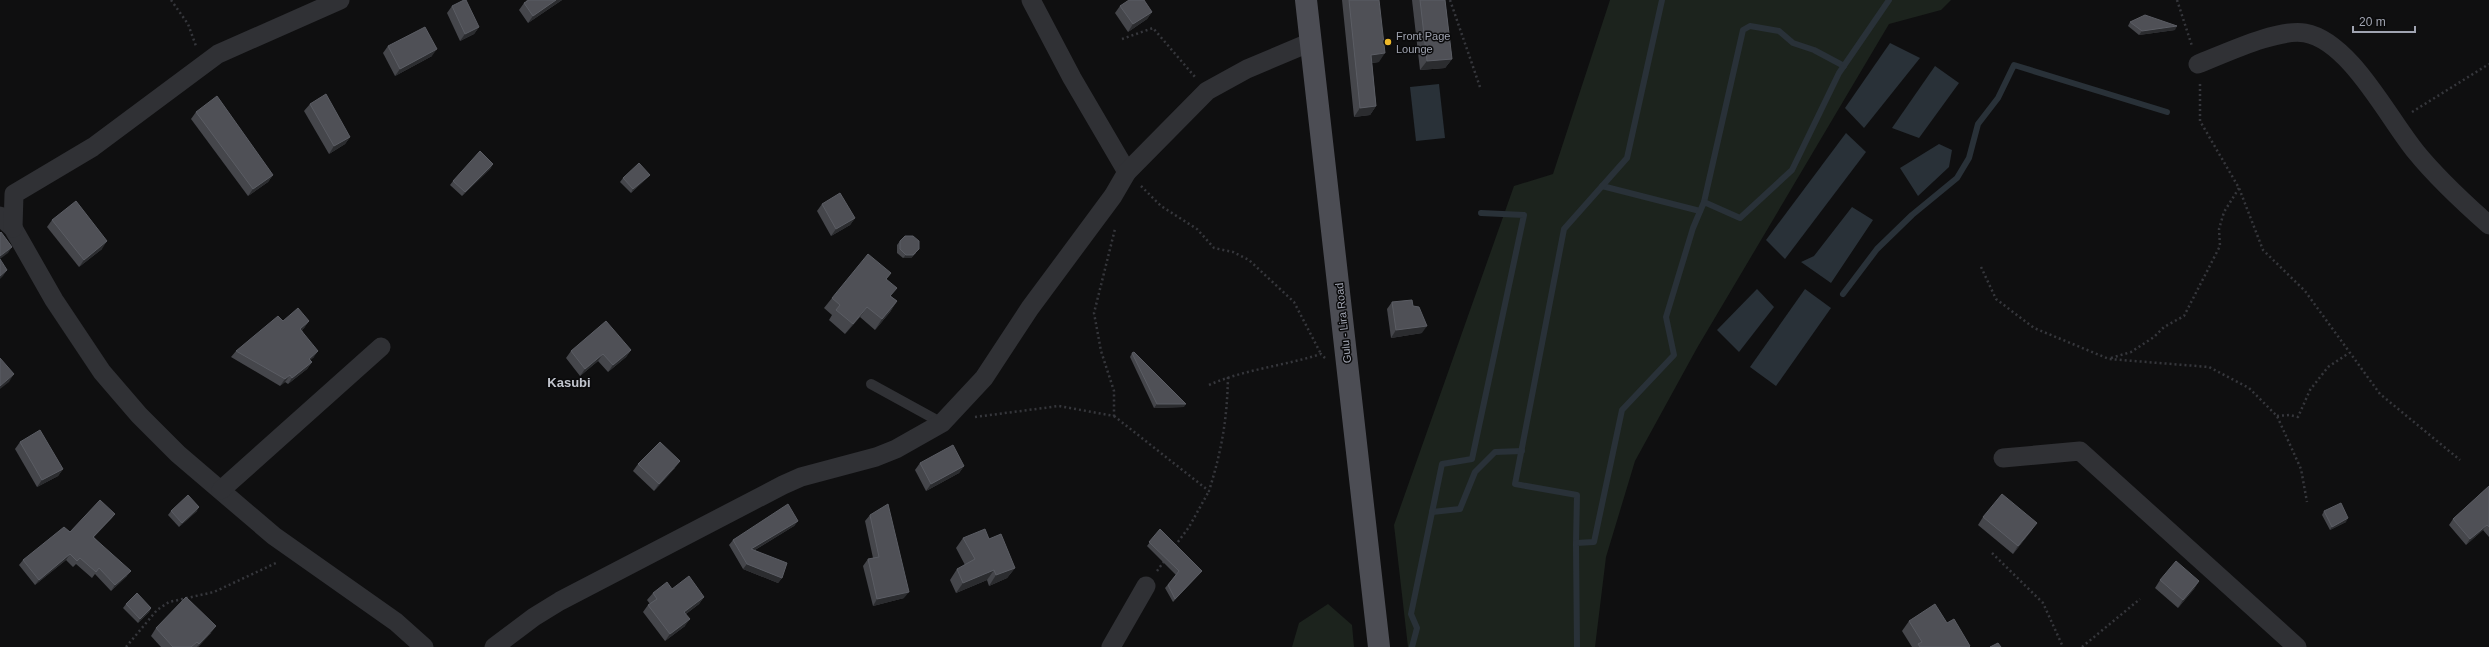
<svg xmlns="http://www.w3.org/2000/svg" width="2489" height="647" font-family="Helvetica,sans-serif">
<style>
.green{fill:#1c231d}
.water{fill:#293138}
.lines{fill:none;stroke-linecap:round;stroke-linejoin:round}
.stream{stroke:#293138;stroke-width:6}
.path{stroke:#36373c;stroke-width:2.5;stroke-dasharray:2 3;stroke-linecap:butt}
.lane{stroke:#303135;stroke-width:10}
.street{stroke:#303135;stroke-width:19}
.primary{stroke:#4c4d54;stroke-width:22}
.wall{fill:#45464b}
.shaded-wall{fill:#2b2c2f}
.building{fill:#4f5056;stroke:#5b5d64}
.poi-dot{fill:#eeb829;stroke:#0a0a0b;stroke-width:1.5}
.labels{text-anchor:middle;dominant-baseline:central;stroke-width:3;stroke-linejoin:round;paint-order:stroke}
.poi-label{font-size:11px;fill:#a0a4b1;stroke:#0a0a0b;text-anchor:start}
.street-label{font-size:11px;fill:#a0a4b1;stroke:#0a0a0b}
.quarter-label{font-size:13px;font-weight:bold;fill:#c1c4cd;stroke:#0a0a0b}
</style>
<rect width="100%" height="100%" fill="#0f0f10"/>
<g class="green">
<polygon points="1610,0 1951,0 1941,10 1889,24 1697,348 1635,461 1606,557 1595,647 1408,647 1394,525 1514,186 1553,174"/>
<polygon points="1328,604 1352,625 1354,647 1292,647 1299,623"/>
</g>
<g class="water">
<polygon points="1890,43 1920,58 1864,128 1845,108"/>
<polygon points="1935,66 1959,83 1919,138 1892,128"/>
<polygon points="1439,84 1445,138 1416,141 1410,87"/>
<polygon points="1846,133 1866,152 1785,259 1766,240"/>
<polygon points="1939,144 1952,150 1949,167 1918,196 1900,168"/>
<polygon points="1852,207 1873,220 1831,283 1801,262 1814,256"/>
<polygon points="1757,289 1774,307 1739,352 1717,330"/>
<polygon points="1805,289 1831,308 1776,386 1750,367"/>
</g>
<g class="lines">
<g class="stream">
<polyline points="1602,186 1700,211"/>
<polyline points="1704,202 1743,30 1750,26 1779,31 1793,43 1814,50 1844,66"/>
<polyline points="1843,294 1877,249 1912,215 1957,178 1969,158 1978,124 1998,98 2014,65 2167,112"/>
<polyline points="1432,512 1460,509 1475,472 1495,452 1522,451"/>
<polyline points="1576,543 1577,495 1515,484 1564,229 1627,158 1662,0"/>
<polyline points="1412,647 1417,628 1411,614 1442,464 1472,459 1524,215 1481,213"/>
<polyline points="1577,647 1576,543 1594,542 1622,410 1674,355 1666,317 1693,228 1704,202 1740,218 1792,170 1839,73 1889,0"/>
</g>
<g class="path">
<polyline points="171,0 188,24 196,46"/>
<polyline points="1450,0 1480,87"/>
<polyline points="2177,0 2192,46"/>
<polyline points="1122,39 1153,28 1195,77"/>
<polyline points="2200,84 2200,121 2239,188 2263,250 2305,291 2380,394 2460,460"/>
<polyline points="2412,112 2489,64"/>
<polyline points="1141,186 1161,206 1197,229 1214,248 1233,252 1249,260 1294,302 1321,354"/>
<polyline points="1981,267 1996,299 2034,328 2109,359 2209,367 2249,388 2277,416 2301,469 2307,502"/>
<polyline points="2111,358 2131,352 2154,337 2164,327 2184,316 2220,246 2219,229 2224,212 2239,188"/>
<path d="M1209,385C1245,369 1284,366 1321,354L1325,358"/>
<path d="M1114,416L1209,491C1222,449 1227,420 1228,377"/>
<polyline points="2277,416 2290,415 2298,417 2310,390 2328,367 2349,353"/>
<polyline points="975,417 1059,406 1114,416 1114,391 1101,351 1094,313 1115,229"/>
<polyline points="1175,546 1189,527 1209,491"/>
<polyline points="1992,553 2043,603 2063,647"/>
<polyline points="1157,571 1165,560"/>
<polyline points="126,647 157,610 169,602 214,592 278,562"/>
<polyline points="2082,647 2140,599"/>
</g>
<polyline class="lane" points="871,384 942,423"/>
<g class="street">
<polyline points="1031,0 1072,78 1127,172"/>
<path d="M2198,64C2224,54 2278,28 2305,33C2350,41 2388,118 2416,152C2438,179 2463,202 2489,225"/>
<polyline points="0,216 13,228 54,300 102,372 139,415 178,454 274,536 396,622 424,647"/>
<polyline points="13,228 14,194 93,147 218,54 340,0"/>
<polyline points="2003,458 2080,451 2297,647"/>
<polyline points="221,490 381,347"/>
<polyline points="494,647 534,617 560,601 783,485 801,477 876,457 896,449 942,423 984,378 1030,308 1113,196 1127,172 1207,91 1247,69 1311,42"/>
<polyline points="1111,647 1146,586"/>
</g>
<polyline class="primary" points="1306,0 1379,647"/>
</g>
<g class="wall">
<polygon points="526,0 562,0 528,23 519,10 524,3 527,1"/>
<polygon points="1342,0 1379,0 1379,62 1372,63 1376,106 1370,115 1354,117"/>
<polygon points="1412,0 1445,0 1452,59 1445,68 1420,70"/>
<polygon points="452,6 479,27 474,34 460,41 447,13"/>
<polygon points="1120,6 1152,12 1147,19 1128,32 1115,13"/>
<polygon points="2130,22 2175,30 2139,35 2128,26"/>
<polygon points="388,46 432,56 395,76 383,53"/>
<polygon points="310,104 350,137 345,144 329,154 304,111"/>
<polygon points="196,112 273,175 268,182 248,196 191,119"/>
<polygon points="491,168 462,196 450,185 453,181"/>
<polygon points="650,175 647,178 631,193 620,182 623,178"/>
<polygon points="822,204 855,218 850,225 831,236 817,211"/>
<polygon points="52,220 102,249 79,267 47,227"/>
<polygon points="900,241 916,253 911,258 903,258 897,253 897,245"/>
<polygon points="891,273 886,279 891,296 897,301 890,312 875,330 860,317 845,334 829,320 832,315 824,308 832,298"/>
<polygon points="1392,302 1413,306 1422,333 1391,338 1387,309"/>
<polygon points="283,321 309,321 304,328 302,330 314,357 310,360 312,362 307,369 288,384 285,382 280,386 231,357 236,351"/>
<polygon points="631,350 626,357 608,372 598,361 580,376 566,358 571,351"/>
<polygon points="1132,353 1184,407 1154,408 1130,357"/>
<polygon points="20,442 63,469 58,476 37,487 15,449"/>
<polygon points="920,463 964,466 959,473 926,491 915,470"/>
<polygon points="638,464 675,468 654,491 633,471"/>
<polygon points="2489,486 2489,537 2483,530 2466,545 2449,525 2453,519"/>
<polygon points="171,511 197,511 179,527 168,515"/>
<polygon points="2324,511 2346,522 2330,530 2322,515"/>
<polygon points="115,514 111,519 94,537 127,576 111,591 95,574 92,578 76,564 73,567 66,560 35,585 19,565 23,560 70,532"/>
<polygon points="870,515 904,598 873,606 863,566 868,559 873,558 865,521"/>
<polygon points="1983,517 2032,530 2013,554 1978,525"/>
<polygon points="798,521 794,526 755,550 782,578 778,583 743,569 729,545 733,540"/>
<polygon points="1160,529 1199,574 1173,602 1165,588 1176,575 1147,546"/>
<polygon points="963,538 989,539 1015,568 1007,578 989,586 987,580 956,593 950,580 957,569 965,565 956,548"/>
<polygon points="2160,580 2199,581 2194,589 2178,608 2155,588"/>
<polygon points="672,589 704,597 699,604 686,614 685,626 665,641 643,612 648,605 650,604 647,600 653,593"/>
<polygon points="126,604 151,608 149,612 138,623 123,608"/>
<polygon points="1909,621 1947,623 1970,647 1912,647 1902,631"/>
<polygon points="156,628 211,633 198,647 161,647 151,636"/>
</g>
<g class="shaded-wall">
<polygon points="556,0 562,0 528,23 533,16"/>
<polygon points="1152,12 1147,19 1128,32 1133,24"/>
<polygon points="2177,26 2175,30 2139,35 2142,31"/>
<polygon points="479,27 474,34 460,41 465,34"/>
<polygon points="437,49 432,56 395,76 400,69"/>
<polygon points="1385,53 1379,62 1364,64 1371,55"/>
<polygon points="1452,59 1445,68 1420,70 1427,61"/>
<polygon points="1376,106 1370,115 1354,117 1360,108"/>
<polygon points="350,137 345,144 329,154 334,146"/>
<polygon points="493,164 491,168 462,196 465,192"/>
<polygon points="273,175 268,182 248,196 253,189"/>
<polygon points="650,175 647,178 631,193 633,189"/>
<polygon points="855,218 850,225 831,236 836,229"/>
<polygon points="107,241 102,249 79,267 84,260"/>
<polygon points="12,247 8,253 0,259 0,256"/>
<polygon points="919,249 911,258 903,258 906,255"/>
<polygon points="7,270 3,276 0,279 0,276"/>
<polygon points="897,301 890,312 875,330 882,319"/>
<polygon points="867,307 860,317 845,334 853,324"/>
<polygon points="309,321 304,328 296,335 300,329"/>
<polygon points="1427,326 1422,333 1391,338 1396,330"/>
<polygon points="631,350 626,357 608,372 613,365"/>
<polygon points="318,351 314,357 304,366 309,359"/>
<polygon points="603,354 598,361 580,376 585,369"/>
<polygon points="312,362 307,369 288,384 292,378"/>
<polygon points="14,374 9,382 0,389 0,386"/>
<polygon points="290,375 285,382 280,386 285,379"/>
<polygon points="1157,404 1186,404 1184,407 1154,408"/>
<polygon points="680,461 675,468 654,491 659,484"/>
<polygon points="964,466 959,473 926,491 931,484"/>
<polygon points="63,469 58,476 37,487 42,480"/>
<polygon points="199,507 197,511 179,527 182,523"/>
<polygon points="115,514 111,519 89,542 93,537"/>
<polygon points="2348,518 2346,522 2330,530 2332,527"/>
<polygon points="798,521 794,526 748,554 751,549"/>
<polygon points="2037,523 2032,530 2013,554 2018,546"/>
<polygon points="2487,525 2483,530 2466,545 2470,539"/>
<polygon points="70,554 66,560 35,585 39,580"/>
<polygon points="747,564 782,578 778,583 743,569"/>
<polygon points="1015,568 1007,578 989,586 996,575"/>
<polygon points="994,570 987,580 956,593 963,583"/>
<polygon points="131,571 127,576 111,591 115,585"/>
<polygon points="2199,581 2194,589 2178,608 2183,600"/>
<polygon points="909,592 904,598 873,606 877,599"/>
<polygon points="704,597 699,604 679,619 684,612"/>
<polygon points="151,608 149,612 138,623 140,619"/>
<polygon points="690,619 685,626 665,641 670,634"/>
<polygon points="216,626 211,633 198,647 197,647"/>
</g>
<g class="building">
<polygon points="464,0 466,0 479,27 465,34 452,6"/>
<polygon points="529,0 556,0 533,16 524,3"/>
<polygon points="1129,0 1144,0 1152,12 1133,24 1120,6"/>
<polygon points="1349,0 1379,0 1385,53 1371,55 1376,106 1360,108"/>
<polygon points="1420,0 1445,0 1452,59 1427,61"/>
<polygon points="2145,15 2177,26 2142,31 2130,22"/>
<polygon points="425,27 437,49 400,69 388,46"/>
<polygon points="326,94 350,137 334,146 310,104"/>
<polygon points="217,96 273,175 253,189 196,112"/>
<polygon points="480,151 493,164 465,192 453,181"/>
<polygon points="639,163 650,175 633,189 623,178"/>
<polygon points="840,193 855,218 836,229 822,204"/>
<polygon points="76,201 107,241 84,260 52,220"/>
<polygon points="1,232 12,247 0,256 0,233"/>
<polygon points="905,236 913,236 919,241 919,249 913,255 906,255 900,249 900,241"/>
<polygon points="868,254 891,273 886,279 897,288 890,296 897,301 882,319 867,307 853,324 836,310 840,305 832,298"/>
<polygon points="0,259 7,270 0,276"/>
<polygon points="1412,300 1413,306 1419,307 1427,326 1396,330 1392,302"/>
<polygon points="298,308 309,321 300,329 318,351 309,359 312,362 292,378 290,375 285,379 236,351 278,316 283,321"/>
<polygon points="606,321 631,350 613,365 603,354 585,369 571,351"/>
<polygon points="1134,352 1186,404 1157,404 1132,353"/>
<polygon points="0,358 14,374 0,386"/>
<polygon points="40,430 63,469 42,480 20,442"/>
<polygon points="660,442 680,461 659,484 638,464"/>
<polygon points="953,445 964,466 931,484 920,463"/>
<polygon points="2489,486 2489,527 2487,525 2470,539 2453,519"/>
<polygon points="2002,494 2037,523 2018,546 1983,517"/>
<polygon points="188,495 199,507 182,523 171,511"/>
<polygon points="100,500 115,514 93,537 131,571 115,585 99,568 96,572 80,558 77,561 70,554 39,580 23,560 64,527 70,532"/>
<polygon points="2341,503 2348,518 2332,527 2324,511"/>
<polygon points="788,504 798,521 751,549 787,563 782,578 747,564 733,540"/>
<polygon points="888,504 909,592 877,599 868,559 879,557 870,515"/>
<polygon points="985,529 989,539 1001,534 1015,568 996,575 994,570 963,583 957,569 975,559 963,538"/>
<polygon points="1160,529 1202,571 1175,599 1168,585 1179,571 1149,542"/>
<polygon points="2176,561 2199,581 2183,600 2160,580"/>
<polygon points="689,576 704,597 684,612 690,619 670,634 648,605 657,599 653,593 667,582 672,589"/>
<polygon points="137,593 151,608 140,619 126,604"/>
<polygon points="186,597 216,626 199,644 197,642 191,647 173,647 156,628"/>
<polygon points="1935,604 1947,623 1954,619 1970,646 1969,647 1920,647 1918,644 1922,642 1909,621"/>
<polygon points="1998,643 2001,647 1990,647"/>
</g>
<circle class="poi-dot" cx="1388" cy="42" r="4"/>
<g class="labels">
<g class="poi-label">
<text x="1396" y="36">Front Page<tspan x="1396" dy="13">Lounge</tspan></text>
</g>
<g class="street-label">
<text transform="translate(1343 323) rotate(-96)">Gulu - Lira Road</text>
</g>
<g class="quarter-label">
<text x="569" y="382">Kasubi</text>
</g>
</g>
<path d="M2353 26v6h62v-6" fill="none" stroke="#a0a4b1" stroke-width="2"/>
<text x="2359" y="26" font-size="12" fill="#a0a4b1" stroke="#0a0a0b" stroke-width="3" paint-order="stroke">20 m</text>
</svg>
